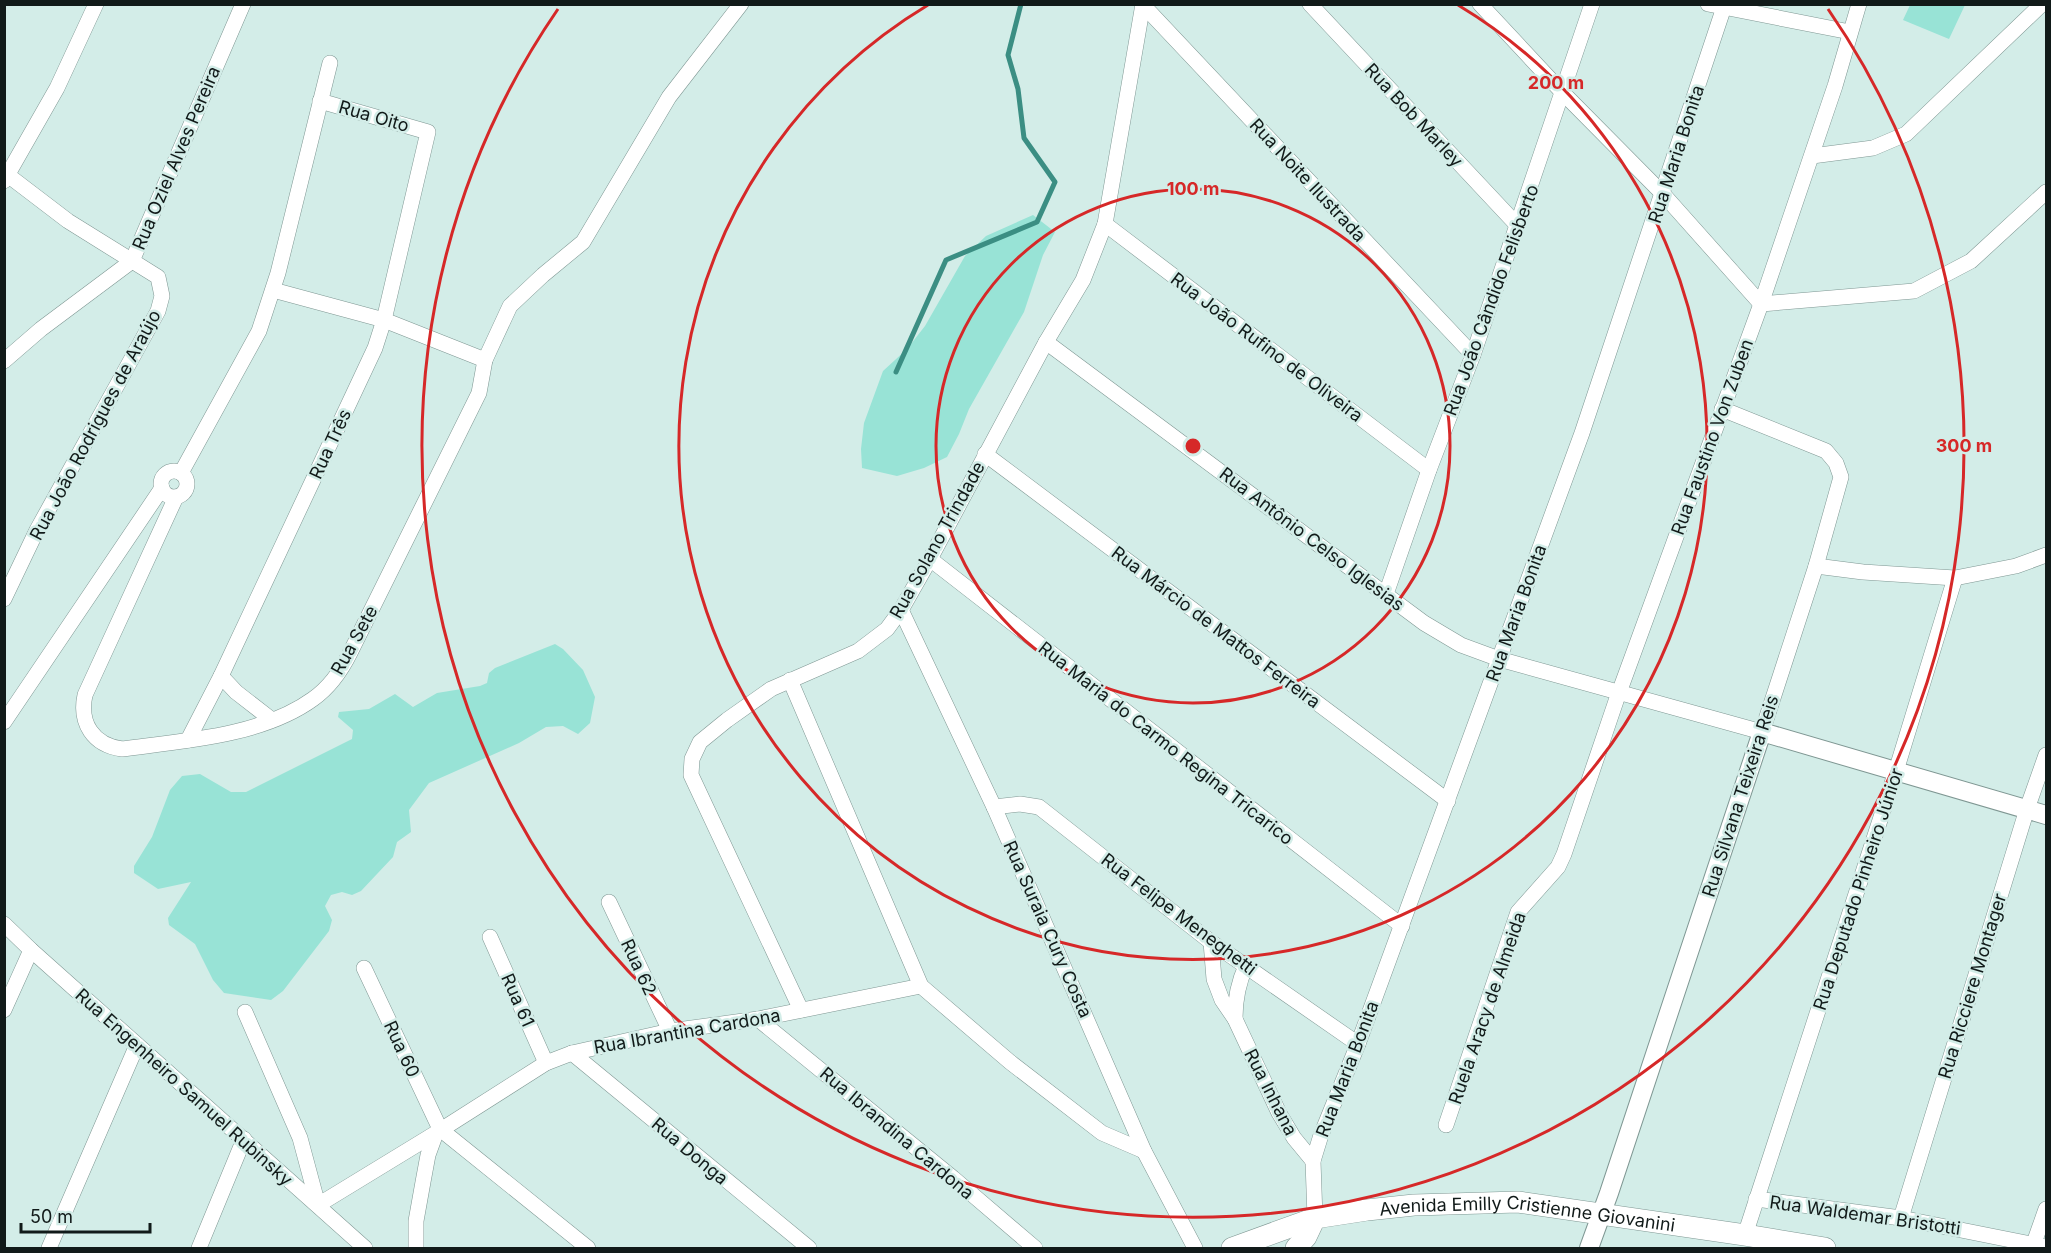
<svg xmlns="http://www.w3.org/2000/svg" width="2051" height="1253" font-family="Inter,sans-serif">
<style>
.green{fill:#98e3d6}
.lines{fill:none;stroke-linecap:round;stroke-linejoin:round}
.stream{stroke:#3b8e83;stroke-width:5}
.minor-casing{stroke:#7f9793;stroke-width:16}
.tertiary-casing{stroke:#7f9793;stroke-width:20}
.secondary-casing{stroke:#7f9793;stroke-width:22}
.minor{stroke:#fff;stroke-width:15}
.tertiary{stroke:#fff;stroke-width:18}
.secondary{stroke:#fff;stroke-width:21}
.ring{fill:none;stroke:#d62828;stroke-width:3}
.labels{text-anchor:middle;dominant-baseline:central;stroke-width:5;stroke-linejoin:round;paint-order:stroke}
.street-label{font-size:18px;fill:#111a19;stroke:#d3ede8}
.centre{fill:#d62828;stroke:#d3ede8;stroke-width:3}
.ring-label{font-size:18px;text-anchor:middle;font-weight:bold;fill:#d62828;stroke:#d3ede8;stroke-width:5;stroke-linejoin:round;paint-order:stroke}
</style>
<rect width="100%" height="100%" fill="#d3ede8"/>
<g class="green">
<polygon points="1910,5 1910,4 1965,5 1949,39 1903,20"/>
<polygon points="1033,215 1055,232 1043,255 1024,312 969,409 959,434 947,457 924,468 897,476 862,468 861,449 864,423 883,371 907,349 925,326 965,256 986,236"/>
<polygon points="555,644 563,649 583,670 595,697 590,723 578,734 563,726 546,727 519,743 429,783 409,810 411,832 397,842 393,857 361,891 352,895 342,892 331,895 325,906 332,920 329,931 283,991 271,1000 224,993 213,980 195,944 169,925 168,918 191,882 158,889 134,873 134,866 152,837 170,790 182,776 200,774 231,792 246,792 352,739 353,730 338,717 339,712 369,709 395,694 413,707 437,693 480,686 487,683 489,673 495,668"/>
</g>
<g class="lines">
<polyline class="stream" points="896,372 946,260 1037,222 1055,182 1024,138 1018,89 1008,55 1021,4"/>
<g class="minor-casing">
<g id="minor">
<polyline points="1310,4 1518,226"/>
<polyline points="1480,4 1563,93 1663,194 1761,304"/>
<polyline points="1708,4 1850,32"/>
<polyline points="1143,5 1473,355"/>
<polyline points="1812,156 1873,148 1906,134 2042,4"/>
<polyline points="4,171 9,176 68,221 158,277 162,296 158,311 37,530 4,599"/>
<polyline points="4,181 57,88 96,4"/>
<polyline points="1105,224 1429,470"/>
<polyline points="273,290 384,320 485,360"/>
<polyline points="1761,304 1914,291 1971,261 2046,192"/>
<polyline points="1046,342 1424,623 1461,645 1499,659 1762,732 1816,566 1841,477 1836,463 1826,451 1722,409"/>
<polyline points="4,361 41,329 132,261 243,4"/>
<polyline points="985,454 1448,801"/>
<circle cx="174" cy="484" r="13"/>
<polyline points="181,473 259,331 278,273 330,63"/>
<path d="M176,497L85,695C79,723 93,745 122,749C183,741 262,736 313,699C330,687 341,671 350,653L479,393L485,360L510,306L543,275L583,242L669,97L741,4"/>
<polyline points="930,559 1402,926"/>
<polyline points="1816,566 1863,572 1955,578 2016,566 2046,555"/>
<polyline points="1386,594 1429,470 1473,355 1592,4"/>
<polyline points="901,610 994,807 1144,1151 1195,1248"/>
<polyline points="221,676 236,692 272,720"/>
<polyline points="790,680 921,986 1010,1062 1102,1133 1144,1151"/>
<polyline points="4,722 162,488"/>
<polyline points="188,740 221,676 375,348 384,320 428,132 320,101"/>
<polyline points="994,807 1020,804 1039,807 1211,942 1358,1044"/>
<polyline points="609,902 670,1031"/>
<polyline points="4,924 31,950 365,1248"/>
<polyline points="490,937 546,1063"/>
<polyline points="1211,942 1214,979 1222,1000 1235,1019 1279,1113 1294,1138 1313,1161"/>
<polyline points="364,968 440,1129 588,1248"/>
<polyline points="4,1010 31,950"/>
<polyline points="801,1010 691,775 692,759 700,742 727,720 771,689 858,651 887,629 901,610 930,559 1046,342 1083,280 1105,224 1143,4"/>
<polyline points="245,1012 300,1138 318,1205 436,1133"/>
<polyline points="758,1019 953,1178 1035,1248"/>
<path d="M1235,1019C1235,1000 1238,983 1246,966"/>
<polyline points="572,1053 809,1248"/>
<polyline points="1446,1125 1518,912 1558,867 1564,854 1616,701 1761,304 1835,86 1859,4"/>
<polyline points="1756,1199 1901,1218 2046,1247"/>
<polyline points="1315,1218 1313,1161 1321,1135 1358,1044 1582,433 1724,7"/>
<polyline points="1901,1218 2027,809 2046,755"/>
<polyline points="1745,1235 1896,771 1955,578"/>
<polyline points="2034,1243 2046,1209"/>
<polyline points="49,1248 137,1045"/>
<polyline points="199,1248 244,1139"/>
<polyline points="416,1248 416,1221 423,1182 428,1155 436,1133 546,1063 572,1053 670,1031 758,1019 921,986"/>
</g>
</g>
<g class="tertiary-casing">
<polyline id="tertiary" points="1589,1248 1609,1193 1762,732 2046,815"/>
</g>
<g class="secondary-casing">
<g id="secondary">
<path id="s1" d="M1232,1248L1315,1218L1367,1210L1414,1205L1518,1202L1745,1235L1825,1248"/>
<polyline points="1296,1248 1306,1237 1315,1218"/>
</g>
</g>
<use href="#minor" class="minor"/>
<use href="#tertiary" class="tertiary"/>
<use href="#secondary" class="secondary"/>
</g>
<g class="ring">
<circle cx="1193" cy="446" r="257"/>
<path d="M1458 5A514 514 0 1 1 928 5"/>
<path d="M1828 9A771 771 0 1 1 558 9"/>
</g>
<g class="labels">
<g class="street-label">
<text transform="translate(1414 115) rotate(47)">Rua Bob Marley</text>
<text transform="translate(374 116) rotate(16)">Rua Oito</text>
<text transform="translate(1676 154) rotate(-72)">Rua Maria Bonita</text>
<text transform="translate(176 158) rotate(-67)">Rua Oziel Alves Pereira</text>
<text transform="translate(1308 180) rotate(47)">Rua Noite Ilustrada</text>
<text transform="translate(1491 300) rotate(-70)">Rua João Cândido Felisberto</text>
<text transform="translate(1267 347) rotate(37)">Rua João Rufino de Oliveira</text>
<text transform="translate(95 425) rotate(-62)">Rua João Rodrigues de Araújo</text>
<text transform="translate(1712 437) rotate(-70)">Rua Faustino Von Zuben</text>
<text transform="translate(330 444) rotate(-65)">Rua Três</text>
<text transform="translate(1312 539) rotate(37)">Rua Antônio Celso Iglesias</text>
<text transform="translate(937 540) rotate(-61)">Rua Solano Trindade</text>
<text transform="translate(1516 613) rotate(-70)">Rua Maria Bonita</text>
<text transform="translate(1216 627) rotate(37)">Rua Márcio de Mattos Ferreira</text>
<text transform="translate(354 640) rotate(-61)">Rua Sete</text>
<text transform="translate(1166 743) rotate(38)">Rua Maria do Carmo Regina Tricarico</text>
<text transform="translate(1740 796) rotate(-72)">Rua Silvana Teixeira Reis</text>
<text transform="translate(1858 889) rotate(-72)">Rua Deputado Pinheiro Júnior</text>
<text transform="translate(1179 914) rotate(37)">Rua Felipe Meneghetti</text>
<text transform="translate(1048 929) rotate(66)">Rua Suraia Cury Costa</text>
<text transform="translate(639 967) rotate(65)">Rua 62</text>
<text transform="translate(1972 986) rotate(-73)">Rua Ricciere Montager</text>
<text transform="translate(518 1000) rotate(66)">Rua 61</text>
<text transform="translate(1487 1008) rotate(-71)">Ruela Aracy de Almeida</text>
<text transform="translate(687 1031) rotate(-10)">Rua Ibrantina Cardona</text>
<text transform="translate(402 1049) rotate(65)">Rua 60</text>
<text transform="translate(1347 1069) rotate(-69)">Rua Maria Bonita</text>
<text transform="translate(184 1087) rotate(42)">Rua Engenheiro Samuel Rubinsky</text>
<text transform="translate(1271 1092) rotate(63)">Rua Inhana</text>
<text transform="translate(897 1133) rotate(40)">Rua Ibrandina Cardona</text>
<text transform="translate(690 1151) rotate(40)">Rua Donga</text>
<text transform="translate(1865 1215) rotate(8)">Rua Waldemar Bristotti</text>
<text stroke="none"><textPath href="#s1" startOffset="302">Avenida Emilly Cristienne Giovanini</textPath></text>
</g>
</g>
<circle cx="1193" cy="446" r="9" class="centre"/>
<g class="ring-label">
<text x="1556" y="89">200 m</text>
<text x="1193" y="195">100 m</text>
<text x="1964" y="452">300 m</text>
</g>
<rect width="2051" height="1253" fill="none" stroke="#111a19" stroke-width="12"/>
<path d="M21 1223v9h129v-9" fill="none" stroke="#111a19" stroke-width="3"/>
<text x="30" y="1223" font-size="18" fill="#111a19" stroke="#d3ede8" stroke-width="4.5" paint-order="stroke">50 m</text>
</svg>
